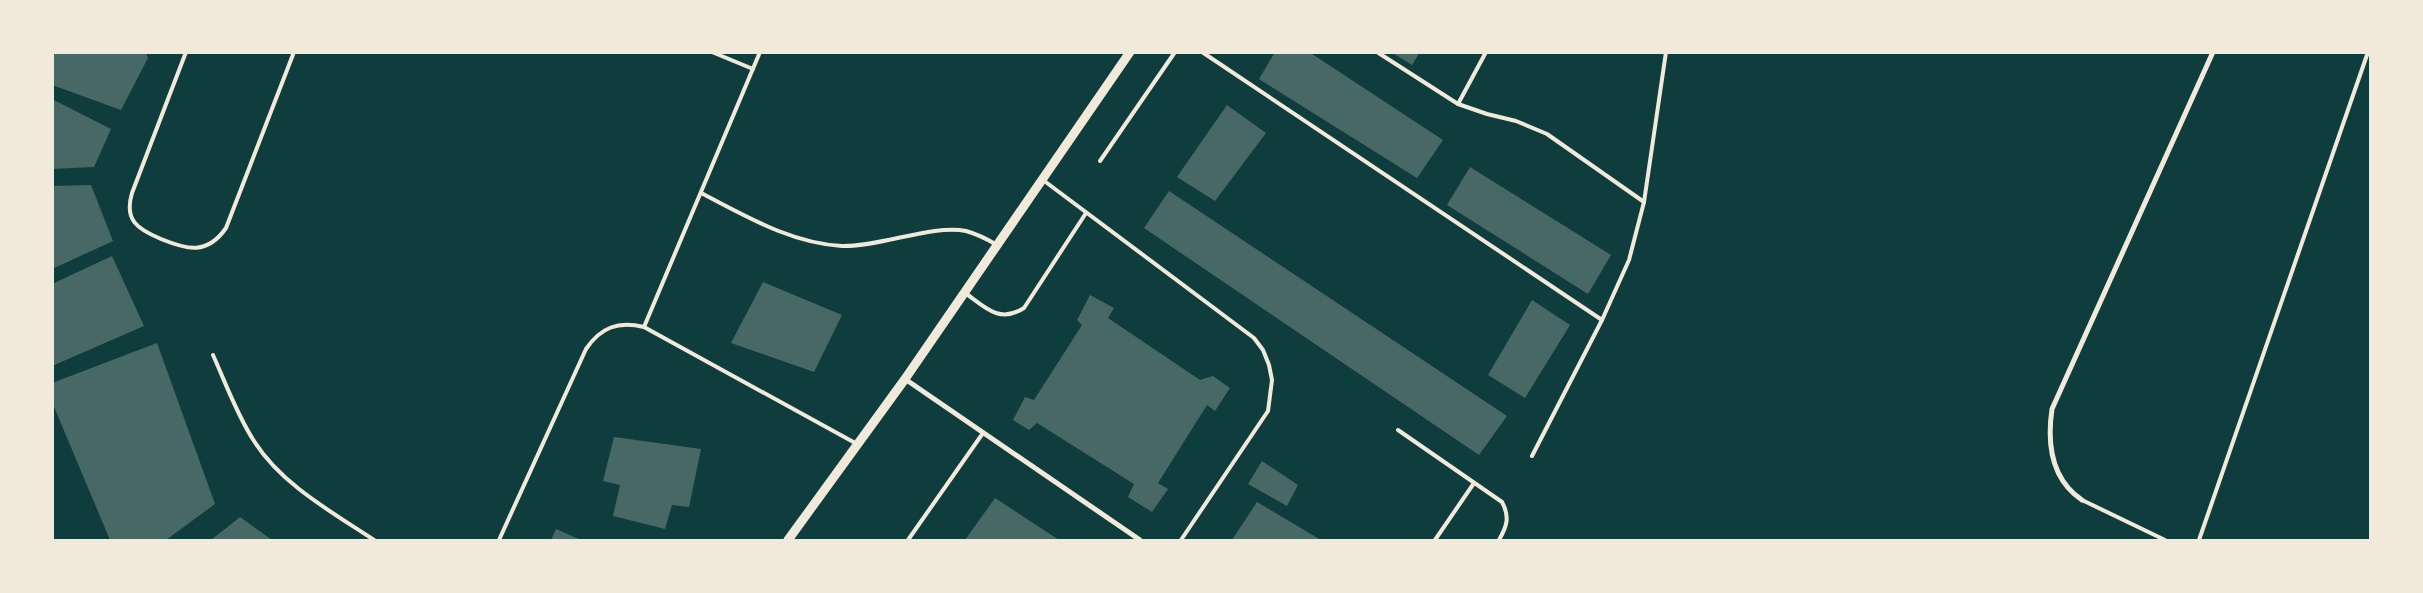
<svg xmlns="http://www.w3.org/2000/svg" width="2423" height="593" font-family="Georgia,serif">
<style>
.building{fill:#486865}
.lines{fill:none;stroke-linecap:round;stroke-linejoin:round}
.service{stroke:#f1e9da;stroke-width:4}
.minor{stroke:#f1e9da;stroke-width:5}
.tertiary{stroke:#f1e9da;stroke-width:9}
</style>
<rect width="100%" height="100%" fill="#0f3d3e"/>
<g class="building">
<polygon points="52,52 146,52 148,58 121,110 52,85"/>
<polygon points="1275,52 1309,52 1443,140 1417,178 1259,79"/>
<polygon points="1391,52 1420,52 1412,65"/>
<polygon points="52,99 111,129 94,167 52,169"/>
<polygon points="1227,105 1266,133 1215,201 1177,177"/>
<polygon points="1470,167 1611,255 1588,294 1447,205"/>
<polygon points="91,185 113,241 52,269 52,186"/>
<polygon points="1169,191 1507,416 1479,455 1144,228"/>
<polygon points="112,256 144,326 52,366 52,284"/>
<polygon points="763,282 842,315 814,372 731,343"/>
<polygon points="1090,295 1114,308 1108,318 1200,380 1213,376 1230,388 1215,411 1207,405 1158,483 1168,489 1152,512 1128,497 1134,484 1037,423 1029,430 1013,420 1025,397 1034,400 1082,325 1077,320"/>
<polygon points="1532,300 1570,325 1525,398 1488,375"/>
<polygon points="157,343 215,504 166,540 110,540 52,402 52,383"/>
<polygon points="614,437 701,449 689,507 672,505 665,529 613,516 620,485 603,481"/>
<polygon points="1262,461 1298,485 1287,506 1248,484"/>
<polygon points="995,498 1059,540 965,540"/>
<polygon points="1257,502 1321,540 1232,540"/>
<polygon points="240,517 272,540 211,540"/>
<polygon points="556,529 581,540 551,540"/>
</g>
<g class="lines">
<g class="service">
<path d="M186,52L132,193C124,220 137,229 161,239C188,250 207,255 226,228L294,52"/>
<polyline points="712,52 753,69"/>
<polyline points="1202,52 1602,320"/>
<polyline points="1377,52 1458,104 1487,114 1516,121 1547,134 1644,202"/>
<polyline points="1458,104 1486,52"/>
<polyline points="1100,161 1175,52"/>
<polyline points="1043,180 1254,338 1263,350 1269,365 1272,380 1268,411 1181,540"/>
<path d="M701,193C746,216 790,243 842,246C880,247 933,224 966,231C977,234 987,239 997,245"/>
<path d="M964,292C985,307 999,324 1024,308L1086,213"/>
<polyline points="644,327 760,52"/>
<path d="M213,355C226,384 237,415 254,441C282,485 332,512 374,540"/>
<path d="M1398,430L1502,502C1510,517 1507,526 1499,540"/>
<polyline points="1532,456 1602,320 1629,260 1644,202 1666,52"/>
<polyline points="2082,500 2165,540"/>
<path d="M499,540L586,349C601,327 618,321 644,327L857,444"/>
<polyline points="908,540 983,433"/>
<polyline points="1435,540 1474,483"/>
<polyline points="2199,540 2368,52"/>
</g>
<g class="minor">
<polyline points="905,379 1140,540"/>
<path d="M2082,500C2051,479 2047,443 2052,409L2213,52"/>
</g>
<polyline class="tertiary" points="788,540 905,379 1130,52"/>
</g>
<rect width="2423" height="593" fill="none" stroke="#f1e9da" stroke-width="108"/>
</svg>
